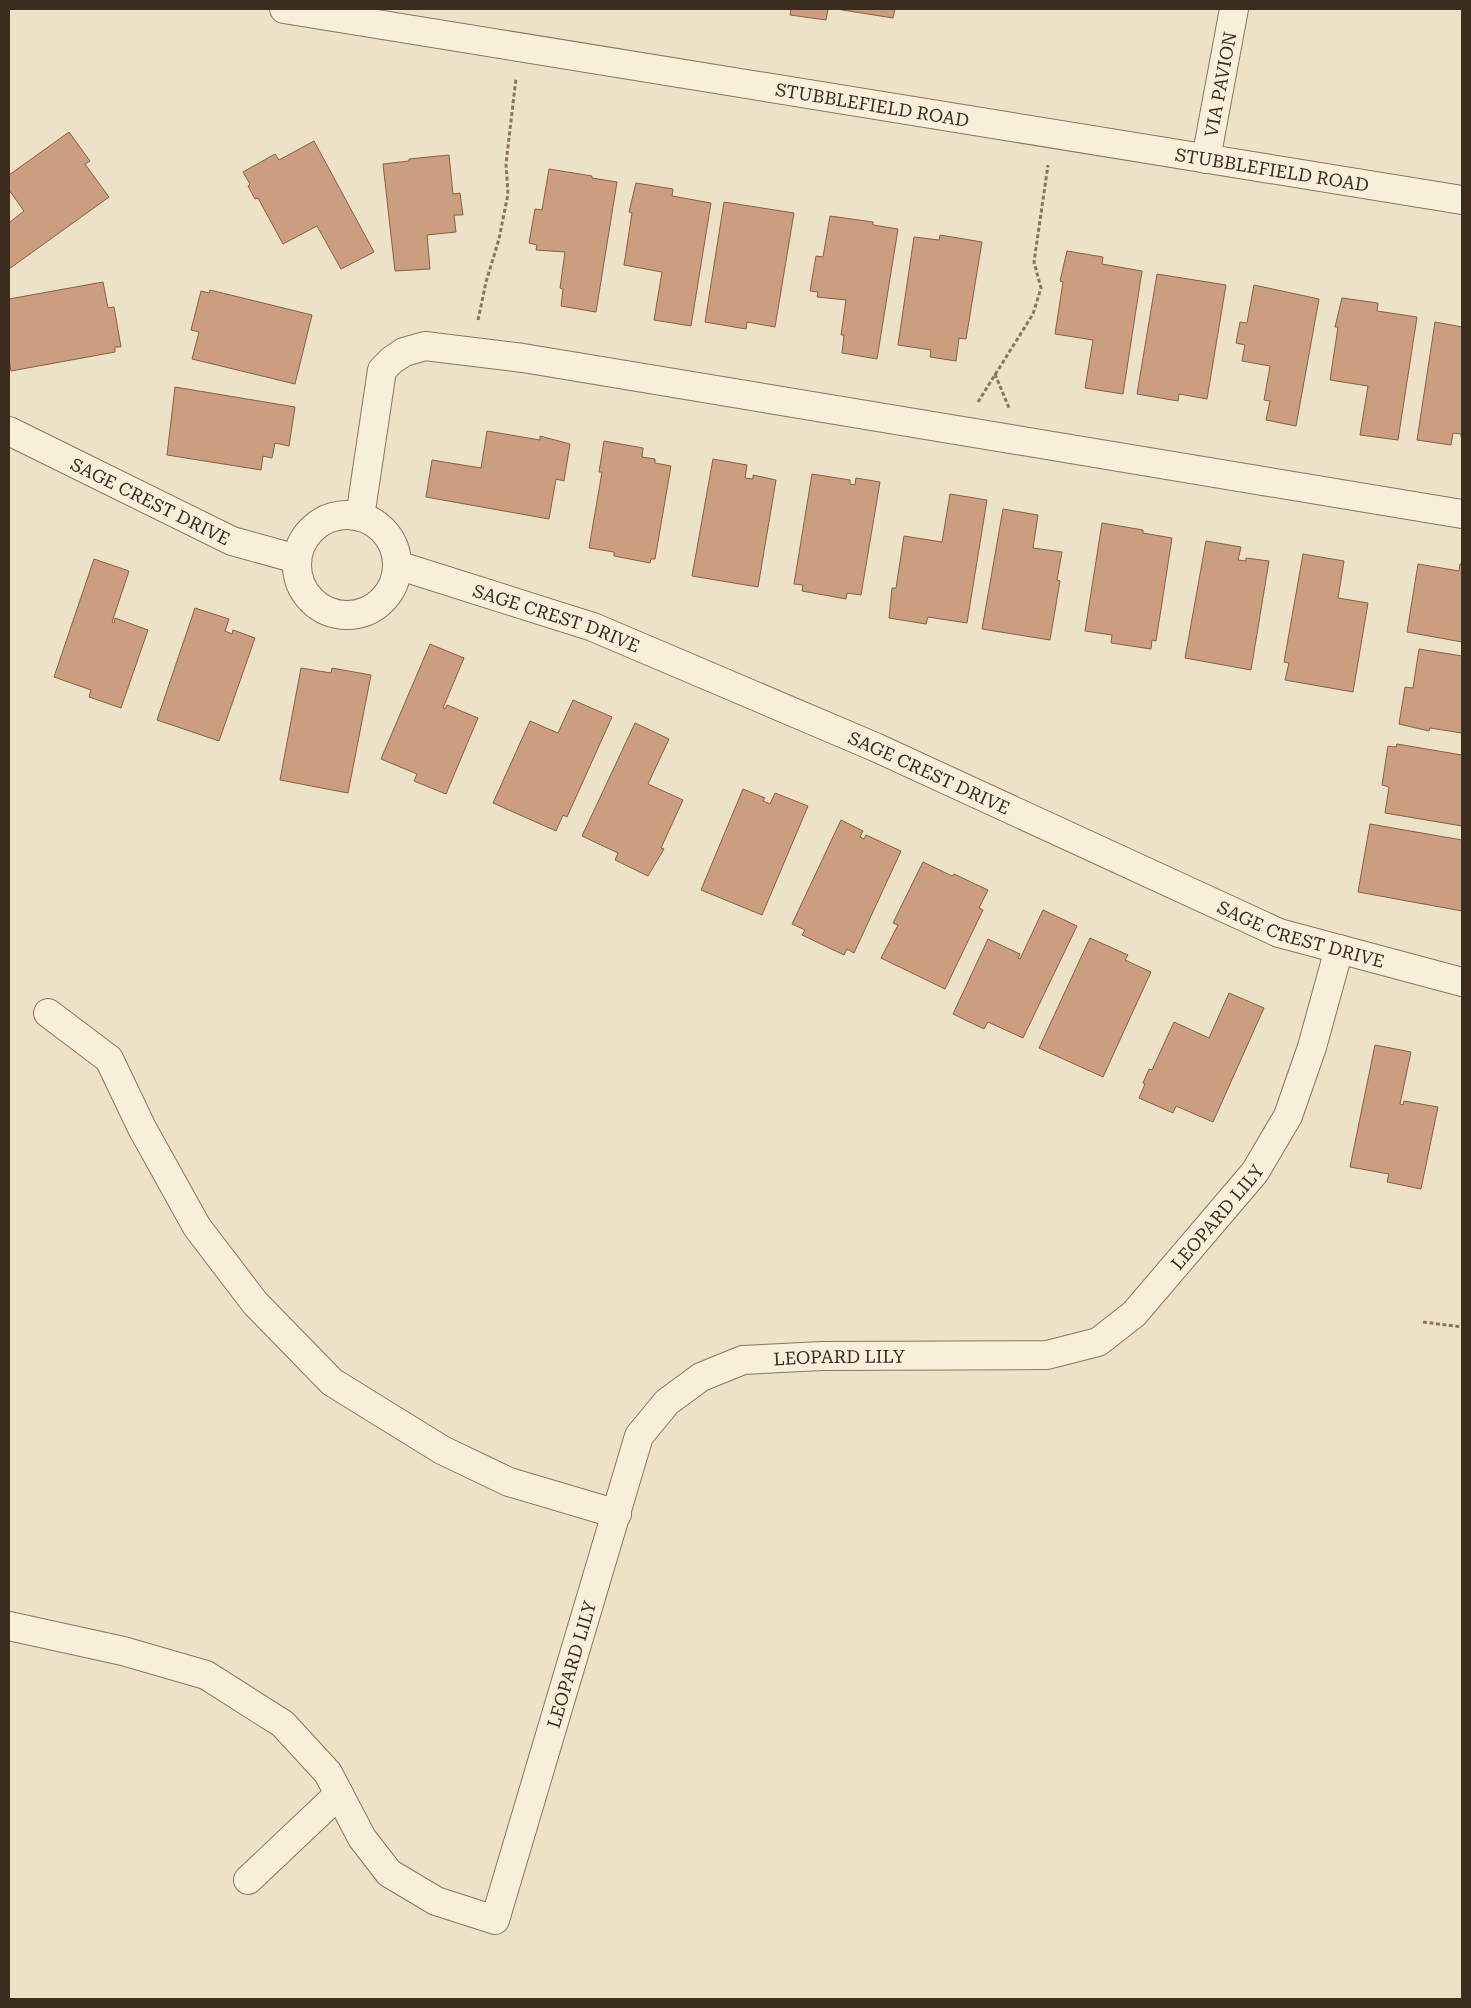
<svg xmlns="http://www.w3.org/2000/svg" width="1471" height="2008" font-family="'Roboto Serif',serif">
<style>
.building{fill:#ca9e7f;stroke:#875f44}
.lines{fill:none;stroke-linecap:round;stroke-linejoin:round}
.minor-casing{stroke:#89755d;stroke-width:30}
.path{stroke:#89755d;stroke-width:3;stroke-dasharray:4 2.5;stroke-linecap:butt}
.minor{stroke:#f8efdb;stroke-width:28}
.labels{text-anchor:middle;dominant-baseline:central;stroke-width:5;stroke-linejoin:round;paint-order:stroke}
.street-label{font-size:18px;fill:#3a2d20;stroke:#f5ecd7}
</style>
<rect width="100%" height="100%" fill="#ede2c8"/>
<g class="building">
<polygon points="791,9 828,9 826,20 790,15"/>
<polygon points="836,9 895,9 893,18"/>
<polygon points="69,132 90,161 85,164 109,197 9,269 9,223 24,211 9,190 9,175"/>
<polygon points="314,141 374,252 341,269 317,226 283,244 258,198 255,199 248,186 250,184 243,172 275,154 279,160"/>
<polygon points="449,155 453,194 460,193 463,215 454,215 456,232 427,235 430,269 395,271 383,164 409,161 409,159"/>
<polygon points="549,169 592,176 592,178 617,182 596,312 561,306 563,289 560,288 565,252 536,250 537,245 529,243 535,209 542,210"/>
<polygon points="636,183 673,189 672,196 711,203 691,326 654,320 662,272 624,265 632,213 629,212"/>
<polygon points="724,202 794,213 775,327 747,322 746,329 705,322"/>
<polygon points="830,216 873,222 873,225 898,229 877,359 842,353 844,335 841,335 846,300 817,297 818,292 810,291 816,256 823,257"/>
<polygon points="940,235 982,242 966,339 959,338 956,361 930,357 931,350 898,345 914,237 939,240"/>
<polygon points="1067,251 1103,257 1102,264 1142,271 1123,394 1085,388 1093,340 1055,334 1063,282 1060,281"/>
<polygon points="1157,274 1226,285 1207,399 1179,394 1178,401 1137,394"/>
<polygon points="103,282 108,308 114,307 121,347 115,347 115,352 11,371 9,359 9,299"/>
<polygon points="1254,285 1319,299 1296,426 1266,420 1270,401 1264,400 1270,366 1242,361 1245,345 1236,343 1240,322 1247,323"/>
<polygon points="210,290 312,315 295,384 192,359 199,332 191,330 201,291 209,293"/>
<polygon points="1342,298 1378,303 1377,311 1417,317 1398,440 1360,435 1368,386 1330,380 1338,327 1335,327"/>
<polygon points="1435,322 1462,327 1462,437 1461,437 1461,434 1453,433 1451,445 1417,440"/>
<polygon points="175,387 295,407 289,446 275,443 272,458 263,456 261,470 167,455"/>
<polygon points="487,431 540,440 540,436 570,444 564,481 556,479 549,519 426,497 432,460 481,468"/>
<polygon points="604,441 643,448 642,457 655,459 655,463 671,466 655,559 651,559 650,563 614,556 614,552 589,548 602,472 599,472"/>
<polygon points="713,459 747,465 745,478 753,479 753,475 776,480 758,587 692,576"/>
<polygon points="812,474 850,480 850,484 855,485 856,478 880,482 861,595 847,593 846,599 802,591 803,585 794,584"/>
<polygon points="950,494 987,500 967,623 928,617 926,624 889,618 892,588 896,588 904,536 942,542"/>
<polygon points="1003,509 1038,515 1033,548 1062,552 1057,580 1060,581 1050,640 982,629"/>
<polygon points="1102,523 1143,530 1143,533 1172,538 1156,641 1152,640 1151,649 1111,643 1112,635 1085,631"/>
<polygon points="1206,541 1241,547 1238,560 1246,561 1246,558 1269,561 1251,670 1185,658"/>
<polygon points="1303,554 1344,561 1338,598 1368,603 1353,692 1285,680 1289,663 1284,662"/>
<polygon points="94,559 129,571 112,622 114,623 115,618 148,630 121,708 89,697 91,690 54,677"/>
<polygon points="1418,564 1459,571 1460,564 1462,564 1462,642 1407,632"/>
<polygon points="195,608 229,619 225,631 232,634 233,630 255,638 219,741 157,720"/>
<polygon points="430,644 464,658 443,708 445,709 447,705 478,718 446,794 414,781 417,774 381,759"/>
<polygon points="1419,649 1462,656 1462,733 1430,728 1429,731 1399,724 1405,687 1413,688"/>
<polygon points="301,668 331,673 332,668 371,675 348,793 280,780"/>
<polygon points="573,700 612,717 567,817 563,815 556,831 493,803 530,721 558,733"/>
<polygon points="635,723 669,739 648,784 683,800 661,848 664,849 648,876 615,860 618,853 582,836"/>
<polygon points="1397,744 1462,755 1462,826 1385,813 1389,787 1382,785 1388,746 1396,747"/>
<polygon points="743,789 765,798 763,801 770,804 775,793 808,806 762,915 701,890"/>
<polygon points="841,820 863,831 860,837 864,839 866,835 901,851 854,953 847,949 844,955 802,935 805,930 792,924"/>
<polygon points="1370,824 1462,840 1462,911 1358,892"/>
<polygon points="923,862 952,876 954,874 988,890 979,908 983,910 945,989 881,958 898,925 893,923"/>
<polygon points="1043,910 1077,926 1023,1038 988,1022 984,1029 953,1014 988,939 1020,954 1018,958 1020,959"/>
<polygon points="1090,938 1128,955 1125,960 1151,972 1103,1077 1039,1048"/>
<polygon points="1229,993 1264,1008 1213,1122 1176,1106 1173,1113 1139,1098 1145,1084 1143,1083 1149,1069 1152,1070 1174,1022 1209,1038"/>
<polygon points="1375,1045 1411,1052 1400,1104 1403,1105 1404,1101 1438,1107 1421,1189 1387,1182 1389,1174 1350,1167"/>
</g>
<g class="lines">
<g class="minor-casing">
<g id="minor">
<path id="s1" d="M284,9L1462,200"/>
<path id="s2" d="M1206,159L1234,9"/>
<path id="s3" d="M9,431L232,541L297,559"/>
<circle cx="347" cy="565" r="50"/>
<polyline points="360,517 382,370 392,360 404,352 425,346 523,358 1462,514"/>
<path id="s4" d="M397,565L593,627L875,747L1279,933L1462,982"/>
<polyline points="48,1013 109,1059 142,1128 197,1227 255,1303 332,1382 442,1450 509,1482 617,1514"/>
<path id="s5" d="M9,1626L123,1651L206,1675L283,1724L328,1773L362,1838L389,1873L436,1901L495,1920L639,1436L667,1402L701,1377L743,1360L822,1356L1047,1355L1098,1342L1134,1314L1255,1172L1288,1116L1312,1047L1339,949"/>
<polyline points="248,1880 339,1794"/>
</g>
</g>
<g class="path">
<polyline points="478,320 486,282 499,239 508,194 506,164 516,78"/>
<polyline points="995,374 1009,408"/>
<polyline points="978,402 1033,314 1041,288 1034,262 1048,165"/>
<polyline points="1423,1322 1462,1327"/>
</g>
<use href="#minor" class="minor"/>
</g>
<g class="labels">
<g class="street-label">
<text stroke="none"><textPath href="#s2" startOffset="76">VIA PAVION</textPath></text>
<text stroke="none"><textPath href="#s1" startOffset="596">STUBBLEFIELD ROAD</textPath></text>
<text stroke="none"><textPath href="#s1" startOffset="1001">STUBBLEFIELD ROAD</textPath></text>
<text stroke="none"><textPath href="#s3" startOffset="158">SAGE CREST DRIVE</textPath></text>
<text stroke="none"><textPath href="#s4" startOffset="168">SAGE CREST DRIVE</textPath></text>
<text stroke="none"><textPath href="#s4" startOffset="572">SAGE CREST DRIVE</textPath></text>
<text stroke="none"><textPath href="#s4" startOffset="978">SAGE CREST DRIVE</textPath></text>
<text stroke="none"><textPath href="#s5" startOffset="1762">LEOPARD LILY</textPath></text>
<text stroke="none"><textPath href="#s5" startOffset="1328">LEOPARD LILY</textPath></text>
<text stroke="none"><textPath href="#s5" startOffset="862">LEOPARD LILY</textPath></text>
</g>
</g>
<rect width="1471" height="2008" fill="none" stroke="#3a2d20" stroke-width="20"/>
</svg>
